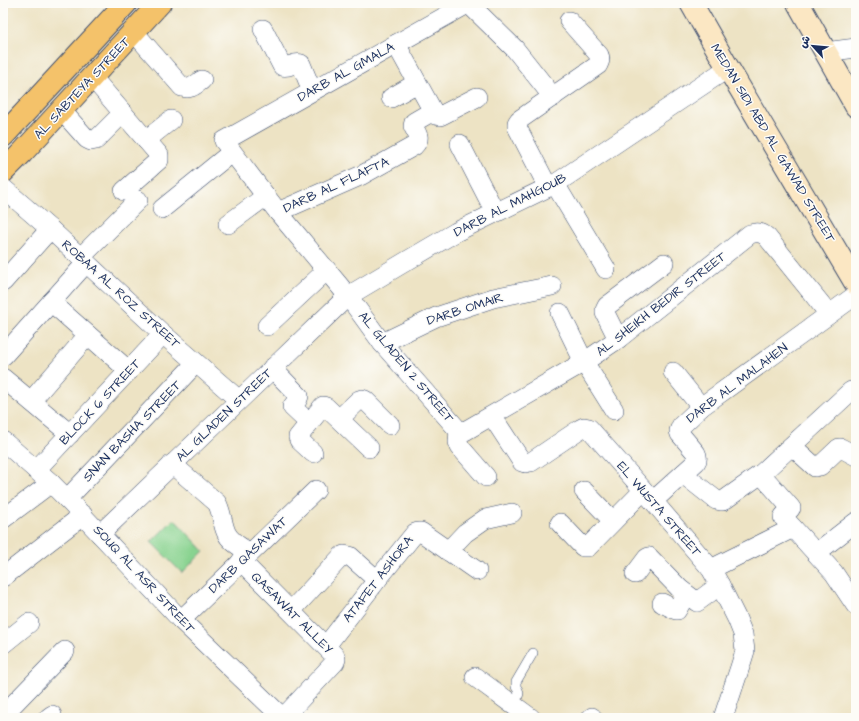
<svg xmlns="http://www.w3.org/2000/svg" width="859" height="721" font-family="'Architects Daughter','Playpen Sans Arabic',sans-serif">
<style>
.green{fill:#89d390;stroke:#528177}
.lines{fill:none;stroke-linecap:round;stroke-linejoin:round}
.lane-casing{stroke:#3a4a6d;stroke-width:10}
.street-casing{stroke:#3a4a6d;stroke-width:20}
.secondary-casing{stroke:#3a4a6d;stroke-width:24}
.primary-casing{stroke:#3a4a6d;stroke-width:24}
.lane{stroke:#fff;stroke-width:9}
.street{stroke:#fff;stroke-width:19}
.secondary{stroke:#fbe7c3;stroke-width:22}
.primary{stroke:#f4c26a;stroke-width:22}
.labels{text-anchor:middle;dominant-baseline:central;stroke-width:3;stroke-linejoin:round;paint-order:stroke}
.street-label{font-size:13px;fill:#1b2f5e;stroke:#fdfcf7}
</style>
<rect width="100%" height="100%" fill="#fdfcf7"/>
<filter id="ink" filterUnits="userSpaceOnUse"><feTurbulence type="fractalNoise" baseFrequency=".025" numOctaves="2"/><feDisplacementMap in="SourceGraphic" scale="8" xChannelSelector="R" yChannelSelector="G"/><feConvolveMatrix kernelMatrix="1 2 1 2 8 2 1 2 1" color-interpolation-filters="sRGB"/></filter>
<filter id="wash" filterUnits="userSpaceOnUse"><feTurbulence type="fractalNoise" baseFrequency=".012" numOctaves="4" result="noise"/><feDisplacementMap in="SourceGraphic" scale="16" xChannelSelector="R" yChannelSelector="G"/><feGaussianBlur stdDeviation="0.9" result="paint"/><feColorMatrix in="noise" values="0 0 0 0 0 0 0 0 0 0 0 0 0 0 0 0 0 1.4 0 .05"/><feComposite in="paint" operator="in"/></filter>
<g filter="url(#wash)">
<rect width="100%" height="100%" fill="#ede3c4"/>
<polygon class="green" points="174,519 204,551 182,573 151,542"/>
</g>
<g filter="url(#ink)">
<g class="lines">
<g class="lane-casing">
<path id="lane" d="M513,704C517,698 522,694 516,687V682L533,653"/>
</g>
<g class="street-casing">
<g id="street">
<polyline points="468,3 515,49 553,97"/>
<path d="M469,3L224,141L278,212L348,296L382,343L459,431H465L584,362L618,339L750,234C757,232 761,232 767,237L829,314"/>
<path d="M263,29L282,66C289,69 294,61 301,64L312,91"/>
<path d="M134,32L182,87C191,90 195,85 202,80"/>
<polyline points="396,44 435,115 440,116 444,114 477,97"/>
<polyline points="825,52 856,48"/>
<polyline points="92,77 159,155 159,160 124,191"/>
<polyline points="391,98 417,83"/>
<polyline points="61,110 87,139 91,141 96,140 123,113"/>
<polyline points="146,140 171,120"/>
<polyline points="460,144 495,212"/>
<polyline points="555,184 606,269"/>
<path d="M548,187L517,127V123L519,120L598,65C600,61 601,59 599,55L569,21"/>
<polyline points="3,188 50,229 163,334 239,400"/>
<polyline points="162,209 232,152"/>
<path d="M278,212L362,175L414,146C422,138 417,134 413,126L414,122L433,111"/>
<polyline points="228,224 266,196"/>
<polyline points="81,257 138,200"/>
<polyline points="3,282 50,229"/>
<polyline points="51,302 129,371"/>
<polyline points="560,313 584,362 614,410"/>
<polyline points="267,326 327,270"/>
<polyline points="618,339 605,313 605,310 607,306 664,263"/>
<polyline points="382,343 436,317 493,298 552,286"/>
<polyline points="3,356 86,263"/>
<polyline points="272,368 299,396 298,399 292,407 309,423"/>
<polyline points="673,372 701,407"/>
<polyline points="3,378 70,434"/>
<polyline points="31,401 88,335"/>
<polyline points="492,416 522,462 525,463 531,462 580,429 584,427 589,428 653,501 711,569 720,585 737,619 743,634 745,651 740,667 723,718"/>
<polyline points="339,419 359,400 362,399 365,400 390,425"/>
<polyline points="459,431 458,442 460,447 486,477"/>
<polyline points="3,441 51,483 67,499 181,620 283,718"/>
<polyline points="792,446 815,467 820,466 839,448 841,448 856,456"/>
<polyline points="313,453 299,440 298,437 323,406 326,407 369,448"/>
<path d="M172,464L217,503C222,512 222,523 226,532C230,542 241,547 250,553"/>
<polyline points="36,470 163,334"/>
<polyline points="683,474 716,500 721,501 723,501 761,474 851,391"/>
<polyline points="761,474 791,508 783,517 834,573 856,606"/>
<polyline points="584,491 613,521"/>
<polyline points="67,499 196,363"/>
<path d="M653,501L696,462C698,459 698,457 696,453L680,434L679,431L681,426L701,407L856,295"/>
<polyline points="3,519 51,483"/>
<polyline points="560,523 583,547 588,547 643,491"/>
<polyline points="100,534 348,296 405,262 456,232 555,184 728,68"/>
<polyline points="448,551 465,533 485,519 512,513"/>
<polyline points="816,553 856,522"/>
<polyline points="241,561 335,656 336,659 335,662 283,718"/>
<polyline points="711,569 793,528"/>
<polyline points="635,574 647,558 649,557 680,589 697,602 720,585"/>
<polyline points="3,577 83,515"/>
<polyline points="662,603 676,610 677,610 686,594"/>
<polyline points="291,611 342,556 344,555 350,556 377,580"/>
<polyline points="181,620 316,490"/>
<polyline points="3,644 29,623"/>
<polyline points="326,646 377,580 415,533 418,532 421,532 477,571"/>
<polyline points="475,677 531,718"/>
<polyline points="3,715 65,651"/>
<polyline points="48,718 52,715"/>
<polyline points="591,718 592,717"/>
</g>
</g>
<g class="secondary-casing">
<g id="secondary">
<polyline points="691,3 728,68 856,284"/>
<polyline points="798,3 856,106"/>
</g>
</g>
<g class="primary-casing">
<g id="primary">
<polyline points="3,136 126,3"/>
<polyline points="3,172 22,153 160,3"/>
</g>
</g>
<use href="#lane" class="lane"/>
<use href="#street" class="street"/>
<use href="#secondary" class="secondary"/>
<use href="#primary" class="primary"/>
</g>
</g>
<g class="labels">
<g class="street-label">
<text transform="translate(346 72) rotate(-29)">DARB AL GMALA</text>
<text transform="translate(82 88) rotate(-47)">AL SABTEYA STREET</text>
<text transform="translate(773 143) rotate(59)">MEDAN SIDI ABD AL GAWAD STREET</text>
<text transform="translate(336 185) rotate(-25)">DARB AL FLAFTA</text>
<text transform="translate(510 205) rotate(-27)">DARB AL MAHGOUB</text>
<text transform="translate(121 294) rotate(42)">ROBAA AL ROZ STREET</text>
<text transform="translate(661 304) rotate(-38)">AL SHEIKH BEDIR STREET</text>
<text transform="translate(465 309) rotate(-18)">DARB OMAIR</text>
<text transform="translate(406 367) rotate(50)">AL GLADEN 2 STREET</text>
<text transform="translate(737 383) rotate(-37)">DARB AL MALAHEN</text>
<text transform="translate(100 402) rotate(-47)">BLOCK 6 STREET</text>
<text transform="translate(224 415) rotate(-44)">AL GLADEN STREET</text>
<text transform="translate(132 431) rotate(-46)">SNAN BASHA STREET</text>
<text transform="translate(659 509) rotate(49)">EL WUSTA STREET</text>
<text transform="translate(248 555) rotate(-44)">DARB QASAWAT</text>
<text transform="translate(144 579) rotate(47)">SOUQ AL ASR STREET</text>
<text transform="translate(378 579) rotate(-52)">ATAFET ASHORA</text>
<text transform="translate(292 613) rotate(45)">QASAWAT ALLEY</text>
</g>
</g>
<rect width="859" height="721" fill="none" stroke="#fdfcf7" stroke-width="16"/>
<g transform="translate(813 46) rotate(297)" stroke="#fdfcf7" stroke-width="3" paint-order="stroke">
<path d="M0-3L7 15L0 10L-7 15Z" fill="#1b2f5e"/>
<text y="-6" font-size="11" font-weight="bold" text-anchor="middle" fill="#1b2f5e">ش</text>
</g>
</svg>
